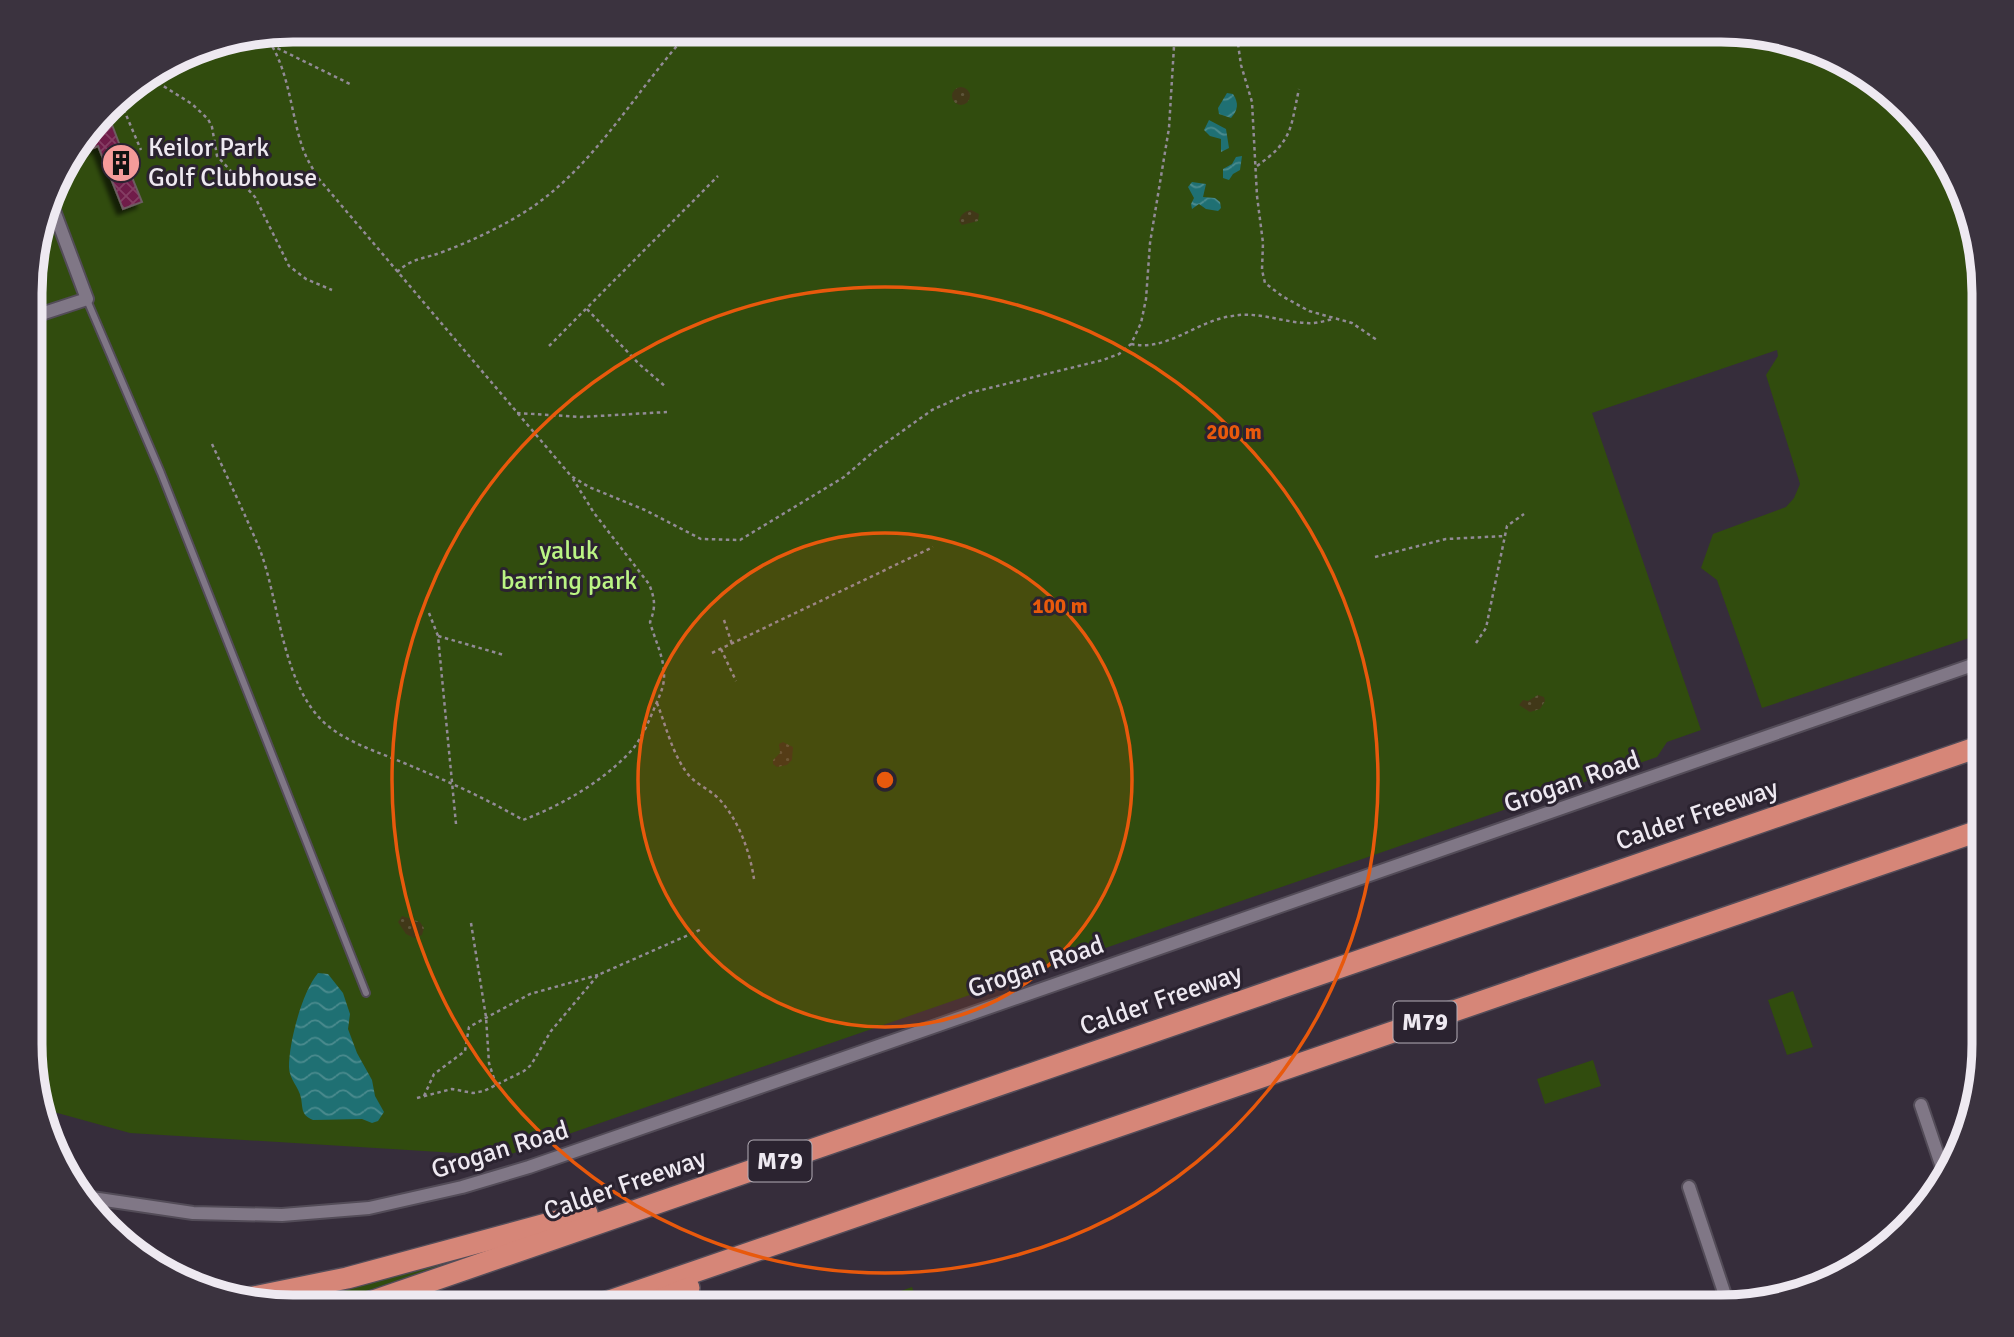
<svg xmlns="http://www.w3.org/2000/svg" width="2014" height="1337" font-family="Signika,sans-serif">
<style>
.green{fill:#314c0e}
.sand{fill:url(#sand-dots)}
.water{fill:url(#water-waves)}
.building{fill:url(#building-cross-hatch);stroke:#6d5b62;stroke-width:2;filter:url(#shadow)}
.lines{fill:none;stroke-linecap:round;stroke-linejoin:round}
.service-casing{stroke:#534c58;stroke-width:10}
.minor-casing{stroke:#534c58;stroke-width:16}
.motorway-casing{stroke:#534c58;stroke-width:24}
.path{stroke:#928b96;stroke-width:2.5;stroke-dasharray:3.5 3.5;stroke-linecap:butt}
.service{stroke:#807786;stroke-width:6}
.minor{stroke:#807786;stroke-width:12}
.motorway{stroke:#d68678;stroke-width:21}
.ring{fill:none;stroke:#e8590c;stroke-width:3.5}
.labels{text-anchor:middle;dominant-baseline:central;stroke-width:6;stroke-linejoin:round;paint-order:stroke}
.shield{fill:#2b2330;stroke:#b4aeb7;stroke-width:2}
.shield-label{font-size:24px;font-weight:bold;fill:#eee9f1}
.poi-label{font-size:26px;fill:#eee9f1;stroke:#2b2330;text-anchor:start}
.park-label{font-size:26px;fill:#bbf584;stroke:#2b2330}
.street-label{font-size:26px;fill:#eee9f1;stroke:#2b2330}
.rim{fill:none;stroke:#eee9f1;stroke-width:9}
.centre{fill:#e8590c;stroke:#2b2330;stroke-width:3.5}
.ring-label{font-size:21px;text-anchor:middle;font-weight:bold;fill:#e8590c;stroke:#2b2330;stroke-width:6;stroke-linejoin:round;paint-order:stroke}
</style>
<defs>
<pattern id="sand-dots" width="8" height="8" patternUnits="userSpaceOnUse" patternTransform="scale(1.75)"><rect width="8" height="8" fill="#413818"/><path d="M2 2h.1M6 6h.1" fill="none" stroke="#5d553a" stroke-width="1.8" stroke-linecap="round"/></pattern>
<pattern id="water-waves" width="16" height="10" patternUnits="userSpaceOnUse" patternTransform="scale(1.75)"><rect width="16" height="10" fill="#1f7073"/><path d="M0 5q4-4 8 0t8 0" fill="none" stroke="#4b8b8e"/></pattern>
<pattern id="building-cross-hatch" width="8" height="8" patternUnits="userSpaceOnUse" patternTransform="scale(1.75)"><rect width="8" height="8" fill="#701c49"/><path d="M0 0l8 8M0 8l8-8" fill="none" stroke="#853d64"/></pattern>
<filter id="shadow"><feDropShadow dx="-5.5" dy="5.5" stdDeviation="2" flood-color="#0009"/></filter>
</defs>
<rect width="100%" height="100%" fill="#362d3b"/>
<g class="green">
<polygon points="293,30 1722,30 1805,44 1868,74 1949,162 1984,276 1984,633 1762,708 1717,580 1701,568 1713,534 1786,507 1794,498 1800,484 1766,375 1778,356 1777,350 1592,413 1701,730 1667,742 1657,757 505,1156 130,1133 43,1109 32,1078 32,259 57,176 119,95 192,50"/>
<polygon points="1793,991 1813,1047 1787,1055 1768,1000"/>
<polygon points="1593,1060 1601,1086 1545,1104 1537,1079"/>
<polygon points="451,1258 453,1261 321,1307 292,1307 262,1302"/>
<polygon points="912,1287 919,1307 857,1307"/>
</g>
<g class="sand">
<circle cx="961" cy="96" r="9"/>
<path d="M971,210L979,214L978,221L962,225L959,221C961,214 964,212 971,210Z"/>
<polygon points="1538,695 1544,697 1545,701 1540,709 1530,712 1519,705 1523,700 1528,701"/>
<polygon points="783,742 793,747 792,760 787,765 777,767 773,764 773,760 780,753 779,744"/>
<polygon points="402,916 420,922 424,928 422,935 414,938 406,934 398,922"/>
</g>
<g class="water">
<path d="M1227,93L1233,94C1239,103 1238,110 1231,118L1219,114L1218,108Z"/>
<polygon points="1209,120 1226,129 1229,148 1221,152 1221,139 1210,136 1204,130"/>
<polygon points="1242,156 1240,170 1233,174 1229,180 1223,178 1223,169 1232,164 1236,157"/>
<polygon points="1192,182 1206,184 1203,197 1215,198 1220,202 1221,208 1218,211 1206,209 1199,204 1192,209 1191,204 1194,198 1188,187"/>
<path d="M318,973L328,974L343,993L350,1014L348,1029L357,1053L372,1080L375,1096L384,1112L378,1121L372,1123L362,1119L313,1120C301,1115 303,1109 301,1098C299,1087 289,1079 289,1067C289,1042 302,992 318,973Z"/>
</g>
<polygon class="building" points="111,122 125,159 134,156 139,167 129,170 142,202 123,209 98,146 94,148 91,143 97,141 93,129"/>
<g class="lines">
<g class="service-casing">
<polyline id="service" points="87,300 161,473 366,993"/>
</g>
<g class="minor-casing">
<g id="minor">
<polyline points="32,317 87,299 50,200"/>
<polyline points="1921,1105 1946,1179"/>
<polyline points="1689,1187 1729,1307"/>
<polyline points="85,1197 193,1213 282,1215 369,1208 462,1187 529,1167 821,1066 1984,661"/>
</g>
</g>
<g class="motorway-casing">
<g id="motorway">
<polyline points="244,1299 347,1278 587,1213"/>
<polyline points="356,1307 1984,745"/>
<polyline points="592,1307 1984,829"/>
<polyline points="642,1307 689,1288"/>
</g>
</g>
<g class="path">
<polyline points="1236,30 1241,65 1252,102 1257,196 1263,243 1262,270 1265,283 1282,296 1309,311 1352,323 1377,340"/>
<path d="M265,35C290,69 290,112 303,149C307,160 313,169 319,179L571,476L589,487L645,510L701,539L740,540L844,477L873,452L932,410L969,393L1103,360L1119,354L1131,344L1141,323L1146,299L1150,243L1169,128L1175,30"/>
<polyline points="201,48 273,46 352,85"/>
<polyline points="191,50 196,49"/>
<polyline points="152,79 192,104 208,119 212,127 217,156 255,197 289,266 306,279 332,290"/>
<polyline points="113,102 121,103 173,62"/>
<polyline points="121,103 141,150"/>
<path d="M1257,166C1293,140 1290,130 1299,89"/>
<path d="M397,272C413,257 426,259 445,251C474,240 505,225 531,208C598,162 636,90 690,31"/>
<polyline points="587,309 639,364 666,387"/>
<path d="M1131,344C1167,352 1196,321 1232,316C1258,311 1281,322 1306,323C1315,324 1324,321 1333,319"/>
<polyline points="549,346 718,176"/>
<polyline points="517,413 581,417 667,412"/>
<path d="M212,444C228,479 245,514 260,550C280,603 282,688 328,726C351,744 378,752 404,763C445,780 485,798 523,820C562,805 602,782 631,751C641,740 648,723 654,709C658,699 663,690 664,679C665,658 655,641 650,622C656,607 655,599 649,584L594,513L573,479"/>
<polyline points="1375,557 1446,539 1505,536"/>
<polyline points="429,613 438,636"/>
<polyline points="724,620 732,644"/>
<polyline points="1476,643 1486,628 1507,526 1524,514"/>
<polyline points="721,649 736,681"/>
<polyline points="712,653 933,547"/>
<path d="M657,703C666,726 672,753 687,773C696,785 710,789 720,800C739,821 750,852 754,879"/>
<polyline points="456,824 438,636 504,655"/>
<polyline points="471,923 486,1017 489,1063 496,1085"/>
<polyline points="424,1096 434,1074 465,1051 469,1027 530,994 598,975"/>
<polyline points="417,1098 452,1089 473,1093 484,1091 524,1071 531,1065 551,1031 598,975 702,929"/>
</g>
<use href="#service" class="service"/>
<use href="#minor" class="minor"/>
<use href="#motorway" class="motorway"/>
</g>
<circle cx="885" cy="780" r="247" fill="#e8590c" fill-opacity=".12"/>
<g class="ring">
<circle cx="885" cy="780" r="247"/>
<circle cx="885" cy="780" r="493"/>
</g>
<defs>
<g id="building-disc" transform="scale(2.0125)"><circle r="9.5" fill="#f59b9a" stroke="#2b2330"/><path d="M-4-6H4V6H1V3H-1V6H-4ZM-2.5-4.3h1.7v1.8h-1.7ZM.8-4.3h1.7v1.8H.8ZM-2.5-1h1.7V.8h-1.7ZM.8-1h1.7V.8H.8Z" fill="#111"/></g>
</defs>
<g fill-rule="evenodd">
<use href="#building-disc" x="121" y="163"/>
</g>
<g class="labels">
<g class="shield">
<rect x="1393.5" y="1001.5" width="63" height="41" rx="5"/>
<rect x="748.5" y="1140.5" width="63" height="41" rx="5"/>
</g>
<g class="shield-label">
<text x="1425" y="1022">M79</text>
<text x="780" y="1161">M79</text>
</g>
<g class="poi-label">
<text x="148" y="148">Keilor Park<tspan x="148" dy="30">Golf Clubhouse</tspan></text>
</g>
<g class="park-label">
<text x="569" y="551">yaluk<tspan x="569" dy="30">barring park</tspan></text>
</g>
<g class="street-label">
<text transform="translate(1572 782) rotate(-19)">Grogan Road</text>
<text transform="translate(1697 815) rotate(-19)">Calder Freeway</text>
<text transform="translate(1036 967) rotate(-19)">Grogan Road</text>
<text transform="translate(1161 1000) rotate(-19)">Calder Freeway</text>
<text transform="translate(500 1150) rotate(-17)">Grogan Road</text>
<text transform="translate(625 1185) rotate(-19)">Calder Freeway</text>
</g>
</g>
<path d="M0 0H2014V1337H0ZM293 42H1721A251 251 0 0 1 1972 293V1044A251 251 0 0 1 1721 1295H293A251 251 0 0 1 42 1044V293A251 251 0 0 1 293 42Z" fill="#3b333f" fill-rule="evenodd"/>
<path class="rim" d="M293 42H1721A251 251 0 0 1 1972 293V1044A251 251 0 0 1 1721 1295H293A251 251 0 0 1 42 1044V293A251 251 0 0 1 293 42Z"/>
<circle cx="885" cy="780" r="10" class="centre"/>
<g class="ring-label">
<text x="1234" y="439">200 m</text>
<text x="1060" y="613">100 m</text>
</g>
</svg>
